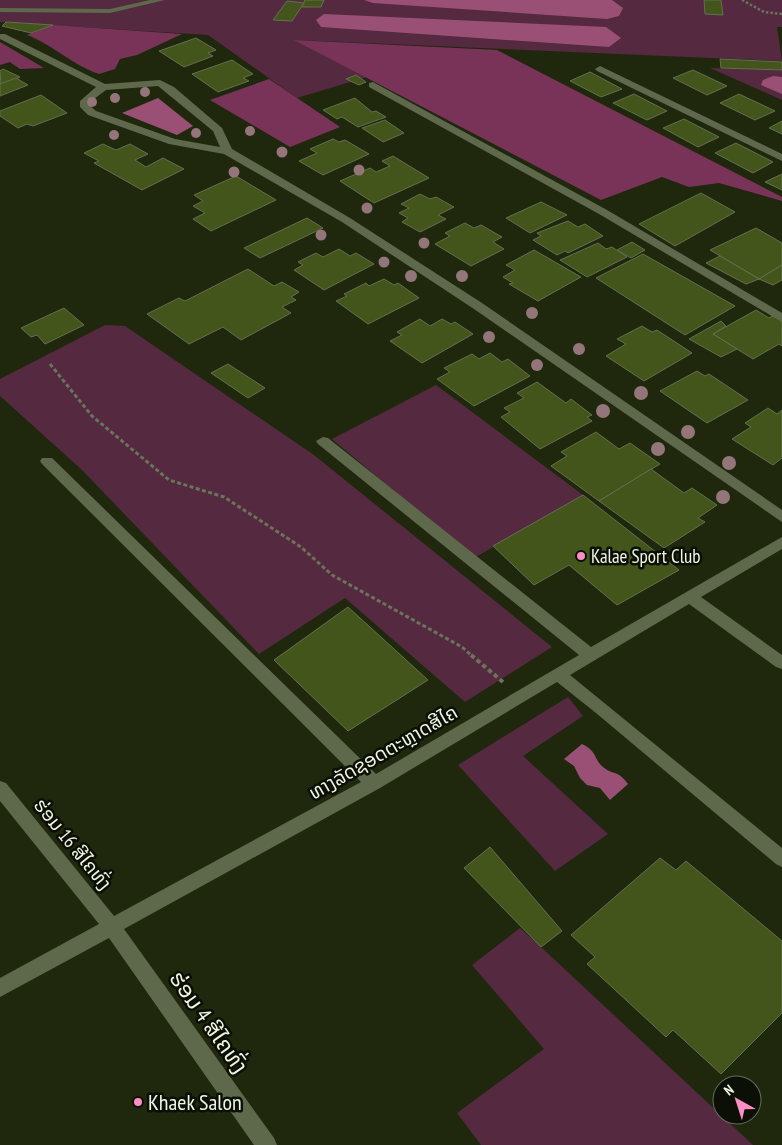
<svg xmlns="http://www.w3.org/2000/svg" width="782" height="1145" font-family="'PT Sans Narrow','Noto Sans Lao',sans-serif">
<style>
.green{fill:#55293f}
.forest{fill:#793358}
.water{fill:#9a5075}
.building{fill:#43551a;stroke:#646f51}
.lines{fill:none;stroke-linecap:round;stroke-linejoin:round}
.path-far2{stroke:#6a735b;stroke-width:2.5;stroke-dasharray:2.5 2;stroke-linecap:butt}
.path-far1{stroke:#6a735b;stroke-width:3;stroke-dasharray:4 2.5;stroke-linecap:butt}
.path{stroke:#6a735b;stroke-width:4;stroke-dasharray:4.5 3;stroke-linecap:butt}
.lane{fill:#5e694b;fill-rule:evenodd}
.street{fill:#5e694b;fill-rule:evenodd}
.tree{fill:#947579}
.poi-dot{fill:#fb8fc4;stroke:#0b0f05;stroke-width:2}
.labels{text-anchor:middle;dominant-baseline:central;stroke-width:5;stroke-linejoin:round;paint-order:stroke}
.poi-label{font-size:19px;fill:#eff6e5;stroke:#0b0f05;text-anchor:start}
.street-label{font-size:19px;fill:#eff6e5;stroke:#0b0f05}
.near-street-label{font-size:22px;fill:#eff6e5;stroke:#0b0f05}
.near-poi-label{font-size:22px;fill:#eff6e5;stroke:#0b0f05;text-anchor:start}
</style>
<rect width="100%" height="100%" fill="#1f280d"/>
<g class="green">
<polygon points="0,0 782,0 782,27 777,27 782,61 296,40 367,77 297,98 208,35 0,22"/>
<polygon points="710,68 782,70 782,100"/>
<polygon points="105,325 125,326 314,455 552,647 465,702 345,598 259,654 81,469 0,396 0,379"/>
<polygon points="436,385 583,495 474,558 332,439"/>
<polygon points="568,697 583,716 523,756 608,834 555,871 458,765"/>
<polygon points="520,928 541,947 753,1145 481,1145 457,1113 544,1049 472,965"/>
</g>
<g class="forest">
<path d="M53,25L182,34L137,55L120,59L115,69L99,74C72,65 52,44 27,35Z"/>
<polygon points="294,40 497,50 782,197 782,201 719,183 689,187 662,177 601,200"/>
<polygon points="0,42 44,68 20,69 10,62 0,65"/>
<polygon points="269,79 340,127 290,147 210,100"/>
</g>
<g class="water">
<polygon points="364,0 612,0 623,8 619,16 607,19 373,3"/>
<polygon points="324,14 606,27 621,38 609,47 321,27 316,20"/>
<polygon points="773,76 782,77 782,94 761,85 763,80"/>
<polygon points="158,98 193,126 177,135 122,113"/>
<path d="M582,744C598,752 593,758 603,767C614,776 617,769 628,784L610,800L600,788L587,785L580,778L574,766L564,759Z"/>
</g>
<g class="building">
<polygon points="305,0 324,0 321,7 302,7"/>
<polygon points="704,0 721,0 723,15 705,14"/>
<polygon points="287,1 304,3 292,21 273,20"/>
<polygon points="6,22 53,25 31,33 2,26"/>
<polygon points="196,38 216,50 208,53 213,56 184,67 159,51"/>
<polygon points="720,59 782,62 782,70 721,68"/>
<polygon points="232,60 253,74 243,78 249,81 218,92 192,74"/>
<polygon points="3,69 20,77 1,85 0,71"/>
<polygon points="693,70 727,86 707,95 673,78"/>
<polygon points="590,72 622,89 601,97 570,81"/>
<polygon points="356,75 366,82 359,85 346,79"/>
<polygon points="16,78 28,85 0,96 0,84"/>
<polygon points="634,94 667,111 647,120 613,103"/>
<polygon points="739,94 775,111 755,120 720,103"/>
<polygon points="41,95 67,113 33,126 27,124 18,128 0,116 0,111"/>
<polygon points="355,98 372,112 376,111 386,117 358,127 342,117 337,119 323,110"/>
<polygon points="684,119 719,137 698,147 663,128"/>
<polygon points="385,120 404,133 383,142 362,128"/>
<polygon points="782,121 782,134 769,128"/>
<polygon points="333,139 339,142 345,140 369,154 323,175 299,161 317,153 310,149"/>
<polygon points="736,143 773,162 753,173 715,153"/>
<polygon points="103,144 116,150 130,144 148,154 135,160 146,167 163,158 184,169 142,190 94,163 99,161 84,153"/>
<polygon points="393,156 429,178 374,203 340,181 370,168 376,172 390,166 382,161"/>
<polygon points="782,174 782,190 765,182"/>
<polygon points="236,176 276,200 211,231 193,219 205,213 193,206 203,201 194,195"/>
<polygon points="701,193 735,212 675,246 639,224"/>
<polygon points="420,194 430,199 436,197 454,207 438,215 446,219 420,232 402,222 408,218 399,213 409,208 401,204"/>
<polygon points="541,202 567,215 530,233 506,218"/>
<polygon points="307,218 323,228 260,258 244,248"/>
<polygon points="568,221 578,227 585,224 603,236 568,253 565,251 557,255 533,240 541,236 537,233"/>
<polygon points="465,223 474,228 481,225 502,237 493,242 504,249 471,266 435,244 450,236 445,233"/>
<polygon points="756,228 782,243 782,265 759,279 710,250"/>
<polygon points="632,242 645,250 631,258 617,250"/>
<polygon points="598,243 606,249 612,247 627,257 587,277 560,260"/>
<polygon points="339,249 350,256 356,253 374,264 324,290 294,270 303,265 298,262 316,253 323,257"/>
<polygon points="534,250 581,277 538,301 509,284 513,283 503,277 515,270 506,265"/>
<polygon points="643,254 735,306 685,335 596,278"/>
<polygon points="720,256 759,279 746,284 706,263"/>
<polygon points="782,265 782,280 773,285 759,279"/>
<polygon points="248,269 274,286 282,282 299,292 291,297 296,300 282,307 291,313 241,340 223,327 189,344 147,314 179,298 185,301"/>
<polygon points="384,279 394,285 398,283 419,298 368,324 336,301 347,296 344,294 366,283 369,286"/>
<polygon points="64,308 84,325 45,344 37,335 31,337 21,328"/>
<polygon points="756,310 769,318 774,315 782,320 782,346 779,344 753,359 713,334"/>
<polygon points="420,319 430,326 442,319 451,324 455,322 473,334 422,363 390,341 402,335 397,332"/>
<polygon points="721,321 726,326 713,334 737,349 721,357 689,339"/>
<polygon points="642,326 652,332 657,330 692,353 644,381 606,356 626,344 617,339"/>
<polygon points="490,353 502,362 508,359 530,376 474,406 437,379 450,372 444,368 472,354 479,359"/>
<polygon points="228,364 265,388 248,398 211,373"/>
<polygon points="697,371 705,376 709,374 748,400 707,423 660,391"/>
<polygon points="537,382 566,403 571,399 592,415 587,417 592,421 540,449 501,417 510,412 504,408 524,398 517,393"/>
<polygon points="768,408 777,414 782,410 782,458 773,465 732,439 751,427 745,423"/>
<polygon points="596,432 619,449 630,443 660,464 599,501 551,466 567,456 561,452"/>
<polygon points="651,469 684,493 692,488 717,505 698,518 705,522 664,548 599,501"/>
<polygon points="583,495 679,570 617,605 569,565 534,585 493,546"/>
<polygon points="348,607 428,680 348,731 274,660"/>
<polygon points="490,847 562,931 541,947 464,868"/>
<polygon points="660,858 676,870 686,861 782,941 782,1013 721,1074 673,1030 666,1037 587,964 595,957 571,935"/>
</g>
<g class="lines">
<polyline class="path-far2" points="742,0 764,12 782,14"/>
<polyline class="path-far1" points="50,364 92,416 169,480 224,497 301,547 332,575 462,647 472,656"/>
<polyline class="path" points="471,655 503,682"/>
<polygon class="lane" points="150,0 165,0 110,13 0,12 0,8 110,9"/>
<g class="street">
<path d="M0,34H5L105,84L160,80L174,87L222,128L232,149L350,218L482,303L782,510V522L474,309L342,222L224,154L169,144L88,115L80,107V101L96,87L0,39ZM158,86L213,131L220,147L175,139L96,111L90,106V102L106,90Z"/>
<polygon points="600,66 782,154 782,161 597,71 595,69"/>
<polygon points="373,82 607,210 782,313 782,322 599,214 369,87 369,83"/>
<polygon points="323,437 328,438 591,647 782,537 782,549 701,597 782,655 782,669 776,667 689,604 570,675 782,848 782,867 776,864 596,713 557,682 380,788 124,929 274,1138 277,1145 254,1145 109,938 0,997 0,978 99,924 0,801 0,781 6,783 114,916 361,782 42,464 40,461 42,458 52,458 376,774 579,655 318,444 316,441"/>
</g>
</g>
<g class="tree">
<circle cx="145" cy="92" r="5"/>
<circle cx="115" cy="98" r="5"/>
<circle cx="92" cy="102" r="5"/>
<circle cx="250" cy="131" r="5"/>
<circle cx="196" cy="133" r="5"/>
<circle cx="114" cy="135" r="5"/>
<circle cx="282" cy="152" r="5.5"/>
<circle cx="359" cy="170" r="5.5"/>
<circle cx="234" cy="172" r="5.5"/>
<circle cx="367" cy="208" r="5.5"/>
<circle cx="321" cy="235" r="5.5"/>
<circle cx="424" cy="243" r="5.5"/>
<circle cx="384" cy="262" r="5.5"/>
<circle cx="411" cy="276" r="6"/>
<circle cx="462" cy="276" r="6"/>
<circle cx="532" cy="313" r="6"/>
<circle cx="489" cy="337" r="6"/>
<circle cx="579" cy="349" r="6"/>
<circle cx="537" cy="365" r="6"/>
<circle cx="641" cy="393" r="7"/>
<circle cx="603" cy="411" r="7"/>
<circle cx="688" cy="432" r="7"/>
<circle cx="658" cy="449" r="7"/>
<circle cx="729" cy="463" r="7"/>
<circle cx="723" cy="497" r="7"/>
</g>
<g class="poi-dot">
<circle cx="581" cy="556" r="5"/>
<circle cx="138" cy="1102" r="5"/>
</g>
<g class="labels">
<g class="poi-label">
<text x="591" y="556">Kalae Sport Club</text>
</g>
<g class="street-label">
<text transform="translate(383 752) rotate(-30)">ທາງລັດຊອດຕະຫຼາດສີໄຄ</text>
<text transform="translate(73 844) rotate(51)">ຮ່ອມ 16 ສີໄຄທົ່ງ</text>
</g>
<g class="near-street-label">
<text transform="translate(209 1022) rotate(55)">ຮ່ອມ 4 ສີໄຄທົ່ງ</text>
</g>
<g class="near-poi-label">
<text x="148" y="1102">Khaek Salon</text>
</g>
</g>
<g transform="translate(737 1100) rotate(321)"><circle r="24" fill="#0b0f05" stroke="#666b5f"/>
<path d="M0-4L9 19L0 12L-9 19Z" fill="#fb8fc4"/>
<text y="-8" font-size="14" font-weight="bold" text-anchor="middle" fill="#eff6e5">N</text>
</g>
</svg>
